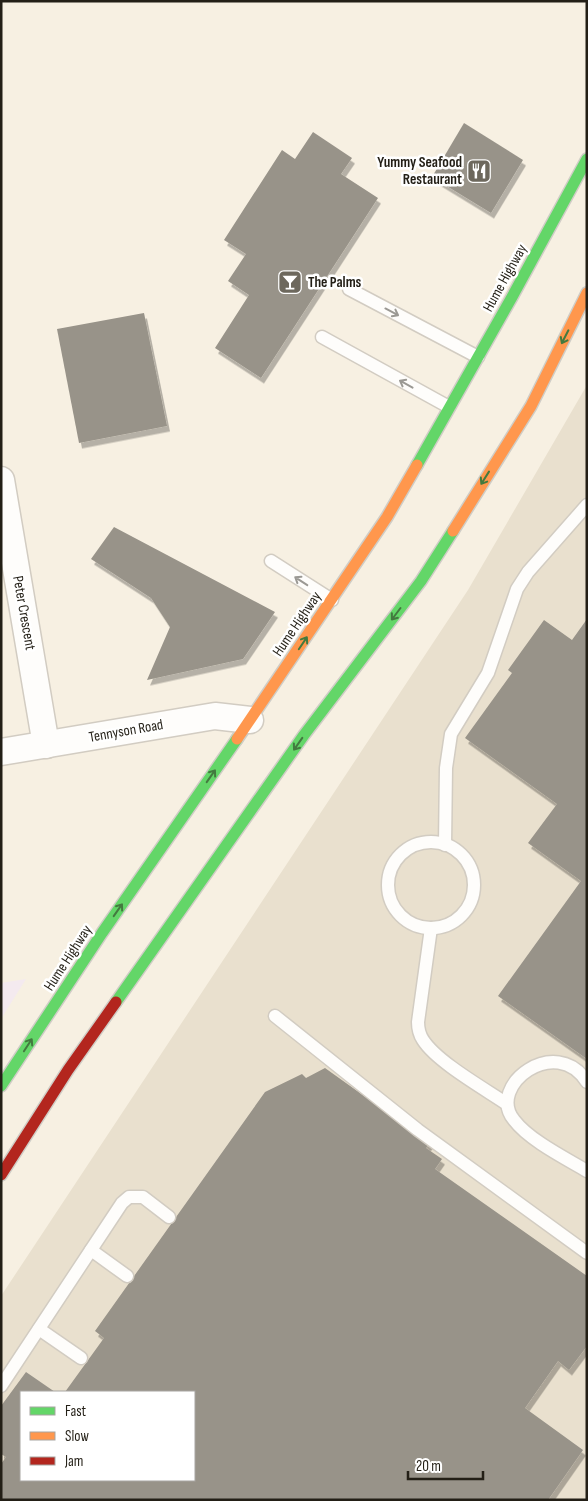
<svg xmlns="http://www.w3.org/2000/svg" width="588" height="1501" font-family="'Sofia Sans Condensed',sans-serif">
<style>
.commercial{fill:#f4eaef}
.industrial{fill:#e9e0ce;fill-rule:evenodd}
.building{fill:#989389;filter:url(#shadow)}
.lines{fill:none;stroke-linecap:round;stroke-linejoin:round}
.lane-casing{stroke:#d2ccc2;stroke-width:15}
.street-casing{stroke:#d2ccc2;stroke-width:29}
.fast-casing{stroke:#d0cdc6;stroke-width:14}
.slow-casing{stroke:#d0cdc6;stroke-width:14}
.jam-casing{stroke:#d0cdc6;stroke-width:14}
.lane{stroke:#fefdfb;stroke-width:12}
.street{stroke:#fefdfb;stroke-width:26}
.fast{stroke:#63d668;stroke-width:11}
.slow{stroke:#ff974d;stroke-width:11}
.jam{stroke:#b3261e;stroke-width:11}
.oneway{stroke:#9b9994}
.oneway2{stroke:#437a3f}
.labels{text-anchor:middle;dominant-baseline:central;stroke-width:5;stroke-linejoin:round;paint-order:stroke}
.poi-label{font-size:15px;font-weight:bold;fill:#231f16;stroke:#fff;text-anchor:end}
.street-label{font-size:15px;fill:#231f16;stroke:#fff}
</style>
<defs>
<filter id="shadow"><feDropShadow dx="3" dy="5.5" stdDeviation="0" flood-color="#0004"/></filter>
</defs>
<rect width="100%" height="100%" fill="#f7f0e2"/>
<polygon class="commercial" points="26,979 1,1019 1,983"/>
<path class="industrial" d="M587,385V1500H1V1296L468,590ZM21,1392H194V1480H21Z"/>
<g class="building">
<polygon points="464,123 523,160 491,213 432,177"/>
<polygon points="313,132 352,158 341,174 378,198 261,378 215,348 249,295 228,281 246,254 224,240 282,150 295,159"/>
<polygon points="144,313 167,426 79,443 57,329"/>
<polygon points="114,527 275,612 243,659 147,680 170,627 151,598 91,559"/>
<polygon points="587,619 587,1059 498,996 581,881 528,843 557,804 465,738 512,673 508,670 544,620 572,640"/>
<polygon points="325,1068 430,1143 426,1148 442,1159 435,1169 587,1276 587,1346 569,1370 558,1361 525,1408 583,1450 548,1500 1,1500 1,1464 6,1457 1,1454 1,1406 26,1372 55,1392 21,1392 21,1480 194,1480 194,1392 65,1392 104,1338 95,1331 265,1092 302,1074 306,1078"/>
</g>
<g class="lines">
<g class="lane-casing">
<g id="lane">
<polyline points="349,289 478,357"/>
<polyline points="322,337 449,407"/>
<polyline points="271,561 332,600"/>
<circle cx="431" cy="885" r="43"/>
<polyline points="445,845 446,768 451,734 488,673 517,589 528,572 587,505"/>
<path d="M431,928L418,1022C418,1028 419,1034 423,1040C437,1062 485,1089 507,1104"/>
<polyline points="275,1016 418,1130 587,1253"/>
<path d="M587,1082C556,1033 486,1086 514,1120C529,1140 565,1158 587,1171"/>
<polyline points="91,1250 127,1276"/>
<polyline points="39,1329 81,1358"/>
<polyline points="1,1386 122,1203 129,1197 143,1197 169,1217"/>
</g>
</g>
<g class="street-casing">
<g id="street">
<polyline points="1,480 46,745"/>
<polyline points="1,752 215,716 250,720"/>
</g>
</g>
<g class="fast-casing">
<g id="fast">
<polyline points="417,465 512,297 587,159"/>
<polyline points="116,1002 304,735 421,581 453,531"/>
<polyline points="1,1086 102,933 237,739"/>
</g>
</g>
<g class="slow-casing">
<g id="slow">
<polyline points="453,531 531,406 587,293"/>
<polyline points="237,739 387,517 417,465"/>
</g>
</g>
<g class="jam-casing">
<polyline id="jam" points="1,1175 68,1070 116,1002"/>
</g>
<use href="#lane" class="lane"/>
<use href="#street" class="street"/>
<use href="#fast" class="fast"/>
<use href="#slow" class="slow"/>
<use href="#jam" class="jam"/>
</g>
<defs><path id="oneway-shaft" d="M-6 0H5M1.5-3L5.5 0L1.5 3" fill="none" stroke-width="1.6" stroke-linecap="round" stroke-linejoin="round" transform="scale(1.25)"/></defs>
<g class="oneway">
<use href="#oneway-shaft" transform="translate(392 312) rotate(28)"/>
<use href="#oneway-shaft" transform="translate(406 384) rotate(-151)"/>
<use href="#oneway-shaft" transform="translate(301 581) rotate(-147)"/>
</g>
<g class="oneway2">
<use href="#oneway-shaft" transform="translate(565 337) rotate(117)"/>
<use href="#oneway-shaft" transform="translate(485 478) rotate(122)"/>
<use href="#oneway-shaft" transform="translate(396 614) rotate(127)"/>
<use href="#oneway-shaft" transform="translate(303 643) rotate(-56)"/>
<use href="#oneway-shaft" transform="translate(298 744) rotate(125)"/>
<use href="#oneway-shaft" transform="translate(211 776) rotate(-55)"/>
<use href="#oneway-shaft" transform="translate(118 910) rotate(-55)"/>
<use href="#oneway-shaft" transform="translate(28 1045) rotate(-57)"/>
</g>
<defs>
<g id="restaurant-square" transform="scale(1.25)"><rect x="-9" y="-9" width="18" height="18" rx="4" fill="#6d685d" stroke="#fff"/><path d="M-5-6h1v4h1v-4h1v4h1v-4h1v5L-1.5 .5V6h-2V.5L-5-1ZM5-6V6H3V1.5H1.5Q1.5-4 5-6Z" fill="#fff"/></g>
<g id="bar-square" transform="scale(1.25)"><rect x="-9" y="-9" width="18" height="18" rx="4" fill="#6d685d" stroke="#fff"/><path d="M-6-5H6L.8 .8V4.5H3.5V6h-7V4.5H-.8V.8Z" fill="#fff"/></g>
</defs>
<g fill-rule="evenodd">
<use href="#restaurant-square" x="479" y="171"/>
<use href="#bar-square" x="290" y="282"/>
</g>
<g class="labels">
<g class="poi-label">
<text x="462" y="162">Yummy Seafood<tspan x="462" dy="17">Restaurant</tspan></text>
<text x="308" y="282" text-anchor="start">The Palms</text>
</g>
<g class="street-label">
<text transform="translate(505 278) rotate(-61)">Hume Highway</text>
<text transform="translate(24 613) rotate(80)">Peter Crescent</text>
<text transform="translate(297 624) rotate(-56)">Hume Highway</text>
<text transform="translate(126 731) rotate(-10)">Tennyson Road</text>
<text transform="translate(68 958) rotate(-57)">Hume Highway</text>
</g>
</g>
<rect width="588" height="1501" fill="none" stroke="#231f16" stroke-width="5"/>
<rect x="20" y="1391" width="175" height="90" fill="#ffffff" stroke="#a7a5a2"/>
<rect x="30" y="1407" width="25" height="8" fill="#63d668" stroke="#a7a5a2"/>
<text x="65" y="1416" font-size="15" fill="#231f16">Fast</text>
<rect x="30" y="1432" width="25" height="8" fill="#ff974d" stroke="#a7a5a2"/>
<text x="65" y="1441" font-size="15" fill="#231f16">Slow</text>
<rect x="30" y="1457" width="25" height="8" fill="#b3261e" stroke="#a7a5a2"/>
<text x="65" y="1466" font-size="15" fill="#231f16">Jam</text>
<path d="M408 1471v8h75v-8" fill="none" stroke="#231f16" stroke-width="2.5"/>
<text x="416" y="1471" font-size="15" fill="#231f16" stroke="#ffffff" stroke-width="4" paint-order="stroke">20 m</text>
</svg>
